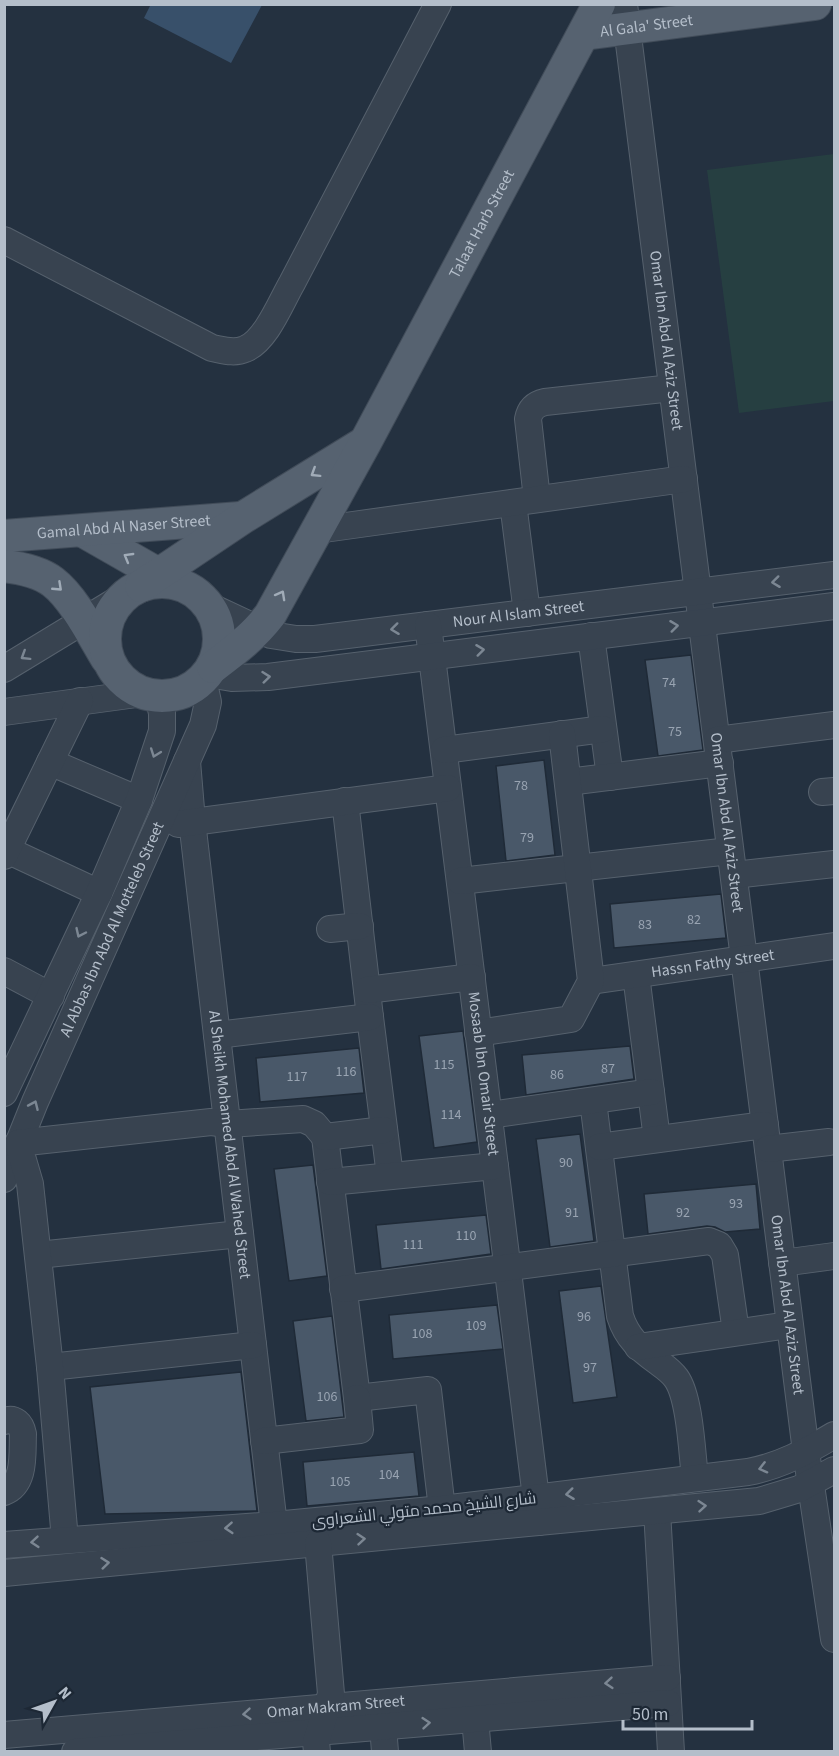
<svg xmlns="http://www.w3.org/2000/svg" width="839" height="1756" font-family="'Source Sans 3',Cairo,sans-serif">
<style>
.green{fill:#263f41}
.water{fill:#38506a}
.building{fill:#495869;stroke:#1f2a37;stroke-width:1.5}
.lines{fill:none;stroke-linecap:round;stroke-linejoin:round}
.minor-casing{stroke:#56616d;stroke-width:28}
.major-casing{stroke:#414c59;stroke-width:34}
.minor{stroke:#384350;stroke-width:26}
.major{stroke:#566270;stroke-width:32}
.oneway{stroke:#a1acb8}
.oneway2{stroke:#7c8793}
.labels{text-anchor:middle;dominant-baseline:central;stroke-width:4.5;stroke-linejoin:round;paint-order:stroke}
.number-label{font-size:14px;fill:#99a4b2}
.street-label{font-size:16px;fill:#b4beca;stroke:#1d2835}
</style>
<rect width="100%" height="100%" fill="#243140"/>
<polygon class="green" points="834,154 834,401 739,413 707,170"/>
<polygon class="water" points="151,4 262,4 262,5 231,63 144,18"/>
<g class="building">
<polygon points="691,655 703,750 658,756 645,660"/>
<polygon points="544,760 555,855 506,861 496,766"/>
<polygon points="721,894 726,938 614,948 610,904"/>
<polygon points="463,1031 477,1142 434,1148 419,1036"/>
<polygon points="630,1046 634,1079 526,1095 522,1055"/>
<polygon points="359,1048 364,1093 260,1102 256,1058"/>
<polygon points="580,1134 594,1241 550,1247 536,1139"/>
<polygon points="313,1165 327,1276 289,1281 274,1169"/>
<polygon points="756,1184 760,1229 725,1232 715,1227 707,1226 648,1234 644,1194"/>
<polygon points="486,1215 491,1254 381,1269 376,1225"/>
<polygon points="601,1286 617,1397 573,1403 559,1291"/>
<polygon points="497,1305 503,1349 393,1359 389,1315"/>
<polygon points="332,1316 344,1417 306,1421 293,1321"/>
<polygon points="241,1372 257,1511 105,1514 90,1387"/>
<polygon points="414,1452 419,1496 307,1506 303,1462"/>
</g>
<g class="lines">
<g class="minor-casing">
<g id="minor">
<path id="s1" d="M624,4L806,1452L834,1639"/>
<path d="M4,240L212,348C223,350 234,354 245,349C266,341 281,302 292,283L438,4"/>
<path d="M537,499L528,419C530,409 536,404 545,402L672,388"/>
<polyline points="513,503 527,613"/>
<polyline points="317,530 684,479"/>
<path id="s2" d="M207,605L271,635L296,639H315L834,575"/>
<path id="s3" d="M428,625L539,1522"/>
<polyline points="591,636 610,777"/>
<polyline points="4,669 129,593"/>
<polyline points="208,674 232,678 268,677 834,606"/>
<polyline points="4,712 144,693"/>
<polyline points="717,740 834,725"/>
<polyline points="444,750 603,729"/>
<path id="s4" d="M187,761L192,821L274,1525"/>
<polyline points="50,762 139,800"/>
<polyline points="568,782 720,763"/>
<polyline points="822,792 834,791"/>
<polyline points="345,801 370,1017 390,1176"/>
<polyline points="178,824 448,788"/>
<polyline points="7,850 99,893"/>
<polyline points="4,856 80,701"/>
<polyline points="734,875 834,864"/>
<polyline points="460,881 730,851"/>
<polyline points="330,929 360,926"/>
<polyline points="4,971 51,996"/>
<polyline points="636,975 657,1139"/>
<path id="s5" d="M591,981L834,946"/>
<polyline points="367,990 472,977"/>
<polyline points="478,1033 571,1019 591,981 562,734"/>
<polyline points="217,1035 370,1017"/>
<polyline points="4,1093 99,893 139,800 162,731 162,713 158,696"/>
<path d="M593,1101L620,1316C627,1338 640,1349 658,1362C665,1367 671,1371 676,1378C690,1397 692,1453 695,1478"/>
<polyline points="489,1115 651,1092"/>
<polyline points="325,1137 357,1398 428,1390 442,1509"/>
<polyline points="599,1147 765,1125"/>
<polyline points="768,1149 829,1142"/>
<path id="s6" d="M4,1179L35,1102L203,725L208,702L203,679"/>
<polyline points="330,1182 495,1166"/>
<polyline points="38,1255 240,1234"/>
<polyline points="782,1263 834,1256"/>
<polyline points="343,1289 709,1241 719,1245 725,1255 736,1332"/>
<polyline points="638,1347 789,1325"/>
<polyline points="50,1367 253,1345"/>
<path d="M4,1421C15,1417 21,1424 23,1434C22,1453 26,1484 4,1492"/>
<polyline points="264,1441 360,1430 357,1398"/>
<polyline points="657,1511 671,1752"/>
<polyline points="65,1540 50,1367 30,1184 18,1143 211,1122 228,1124 303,1119 314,1124 325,1137 384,1130"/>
<path d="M4,1545L274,1525L442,1509L748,1472C780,1466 806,1452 834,1435"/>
<polyline points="4,1573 759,1501 799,1489 834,1470"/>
<polyline points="475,1719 478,1752"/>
<polyline points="383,1726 385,1752"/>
<path id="s7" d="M4,1735L667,1678"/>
<polyline points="75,1752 668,1703"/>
<polyline points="317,1752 316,1742 331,1694 318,1543"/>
</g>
</g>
<g class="major-casing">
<g id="major">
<path id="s8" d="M584,34L815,4"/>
<polyline points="83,531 174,583"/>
<path id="s9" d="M4,536L240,518"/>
<path d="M4,566C21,568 40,572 53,582C74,598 93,636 107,659"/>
<circle cx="162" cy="639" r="57"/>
<polyline points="141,586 244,517 364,443"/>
<path id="s10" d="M213,667C234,651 254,636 270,615L365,443L599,4"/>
</g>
</g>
<use href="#minor" class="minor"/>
<use href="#major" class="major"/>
</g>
<defs><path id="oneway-chevron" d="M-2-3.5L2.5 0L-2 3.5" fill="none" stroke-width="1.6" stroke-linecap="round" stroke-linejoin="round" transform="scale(1.5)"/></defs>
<g class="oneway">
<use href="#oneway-chevron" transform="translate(315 473) rotate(148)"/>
<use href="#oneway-chevron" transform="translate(128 557) rotate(-150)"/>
<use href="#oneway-chevron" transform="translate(58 587) rotate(43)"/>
<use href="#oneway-chevron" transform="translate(281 595) rotate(-61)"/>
</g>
<g class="oneway2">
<use href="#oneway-chevron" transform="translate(776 582) rotate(173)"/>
<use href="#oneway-chevron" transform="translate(674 626) rotate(-7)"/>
<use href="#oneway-chevron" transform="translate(395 629) rotate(173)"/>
<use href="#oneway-chevron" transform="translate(480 650) rotate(-7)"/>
<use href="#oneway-chevron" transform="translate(25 656) rotate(148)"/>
<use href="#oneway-chevron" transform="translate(266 677) rotate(-6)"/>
<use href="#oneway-chevron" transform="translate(155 753) rotate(110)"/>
<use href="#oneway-chevron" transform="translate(80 933) rotate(115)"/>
<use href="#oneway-chevron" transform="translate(34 1105) rotate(-66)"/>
<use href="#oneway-chevron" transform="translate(763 1468) rotate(166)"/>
<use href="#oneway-chevron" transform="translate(570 1494) rotate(173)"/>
<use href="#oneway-chevron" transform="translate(702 1506) rotate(-5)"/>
<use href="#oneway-chevron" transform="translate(229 1528) rotate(176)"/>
<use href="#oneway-chevron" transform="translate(361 1539) rotate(-5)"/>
<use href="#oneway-chevron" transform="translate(35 1542) rotate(175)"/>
<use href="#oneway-chevron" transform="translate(105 1563) rotate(-6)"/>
<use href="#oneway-chevron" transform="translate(609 1683) rotate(175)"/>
<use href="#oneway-chevron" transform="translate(247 1714) rotate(175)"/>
<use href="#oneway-chevron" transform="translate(426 1723) rotate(-5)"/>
</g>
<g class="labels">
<g class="number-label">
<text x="669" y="683">74</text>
<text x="675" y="732">75</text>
<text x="521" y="786">78</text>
<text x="527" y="838">79</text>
<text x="694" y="920">82</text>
<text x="645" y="925">83</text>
<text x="444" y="1065">115</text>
<text x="608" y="1069">87</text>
<text x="346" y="1072">116</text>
<text x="557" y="1075">86</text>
<text x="297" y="1077">117</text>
<text x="451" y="1115">114</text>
<text x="566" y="1163">90</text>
<text x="736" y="1204">93</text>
<text x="572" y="1213">91</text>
<text x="683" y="1213">92</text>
<text x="466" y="1236">110</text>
<text x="413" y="1245">111</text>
<text x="584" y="1317">96</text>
<text x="476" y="1326">109</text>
<text x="422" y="1334">108</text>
<text x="590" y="1368">97</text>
<text x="327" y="1397">106</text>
<text x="389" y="1475">104</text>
<text x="340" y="1482">105</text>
</g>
<g class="street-label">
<text stroke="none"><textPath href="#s8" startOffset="63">Al Gala' Street</textPath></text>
<text stroke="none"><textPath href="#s10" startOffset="522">Talaat Harb Street</textPath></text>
<text stroke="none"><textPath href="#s1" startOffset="339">Omar Ibn Abd Al Aziz Street</textPath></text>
<text stroke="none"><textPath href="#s9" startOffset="120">Gamal Abd Al Naser Street</textPath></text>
<text stroke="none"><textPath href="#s2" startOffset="320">Nour Al Islam Street</textPath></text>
<text stroke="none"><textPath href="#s1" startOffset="825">Omar Ibn Abd Al Aziz Street</textPath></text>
<text stroke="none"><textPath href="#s6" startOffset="272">Al Abbas Ibn Abd Al Motteleb Street</textPath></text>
<text stroke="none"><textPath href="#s5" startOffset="123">Hassn Fathy Street</textPath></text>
<text stroke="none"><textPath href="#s3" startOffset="452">Mosaab Ibn Omair Street</textPath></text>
<text stroke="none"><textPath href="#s4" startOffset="386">Al Sheikh Mohamed Abd Al Wahed Street</textPath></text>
<text stroke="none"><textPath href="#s1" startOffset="1311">Omar Ibn Abd Al Aziz Street</textPath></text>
<text transform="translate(424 1510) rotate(-6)">شارع الشيخ محمد متولي الشعراوى</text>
<text stroke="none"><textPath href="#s7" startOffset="333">Omar Makram Street</textPath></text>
</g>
</g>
<rect width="839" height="1756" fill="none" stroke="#b4beca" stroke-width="12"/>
<g transform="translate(54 1702) rotate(50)" stroke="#1d2835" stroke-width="4.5" paint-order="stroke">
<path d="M0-4.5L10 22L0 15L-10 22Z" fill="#b4beca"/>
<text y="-9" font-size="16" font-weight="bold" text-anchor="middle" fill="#b4beca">N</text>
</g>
<path d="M623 1720v9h129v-9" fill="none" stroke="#b4beca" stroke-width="3"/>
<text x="632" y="1720" font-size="18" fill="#b4beca" stroke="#1d2835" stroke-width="4.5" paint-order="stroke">50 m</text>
</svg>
